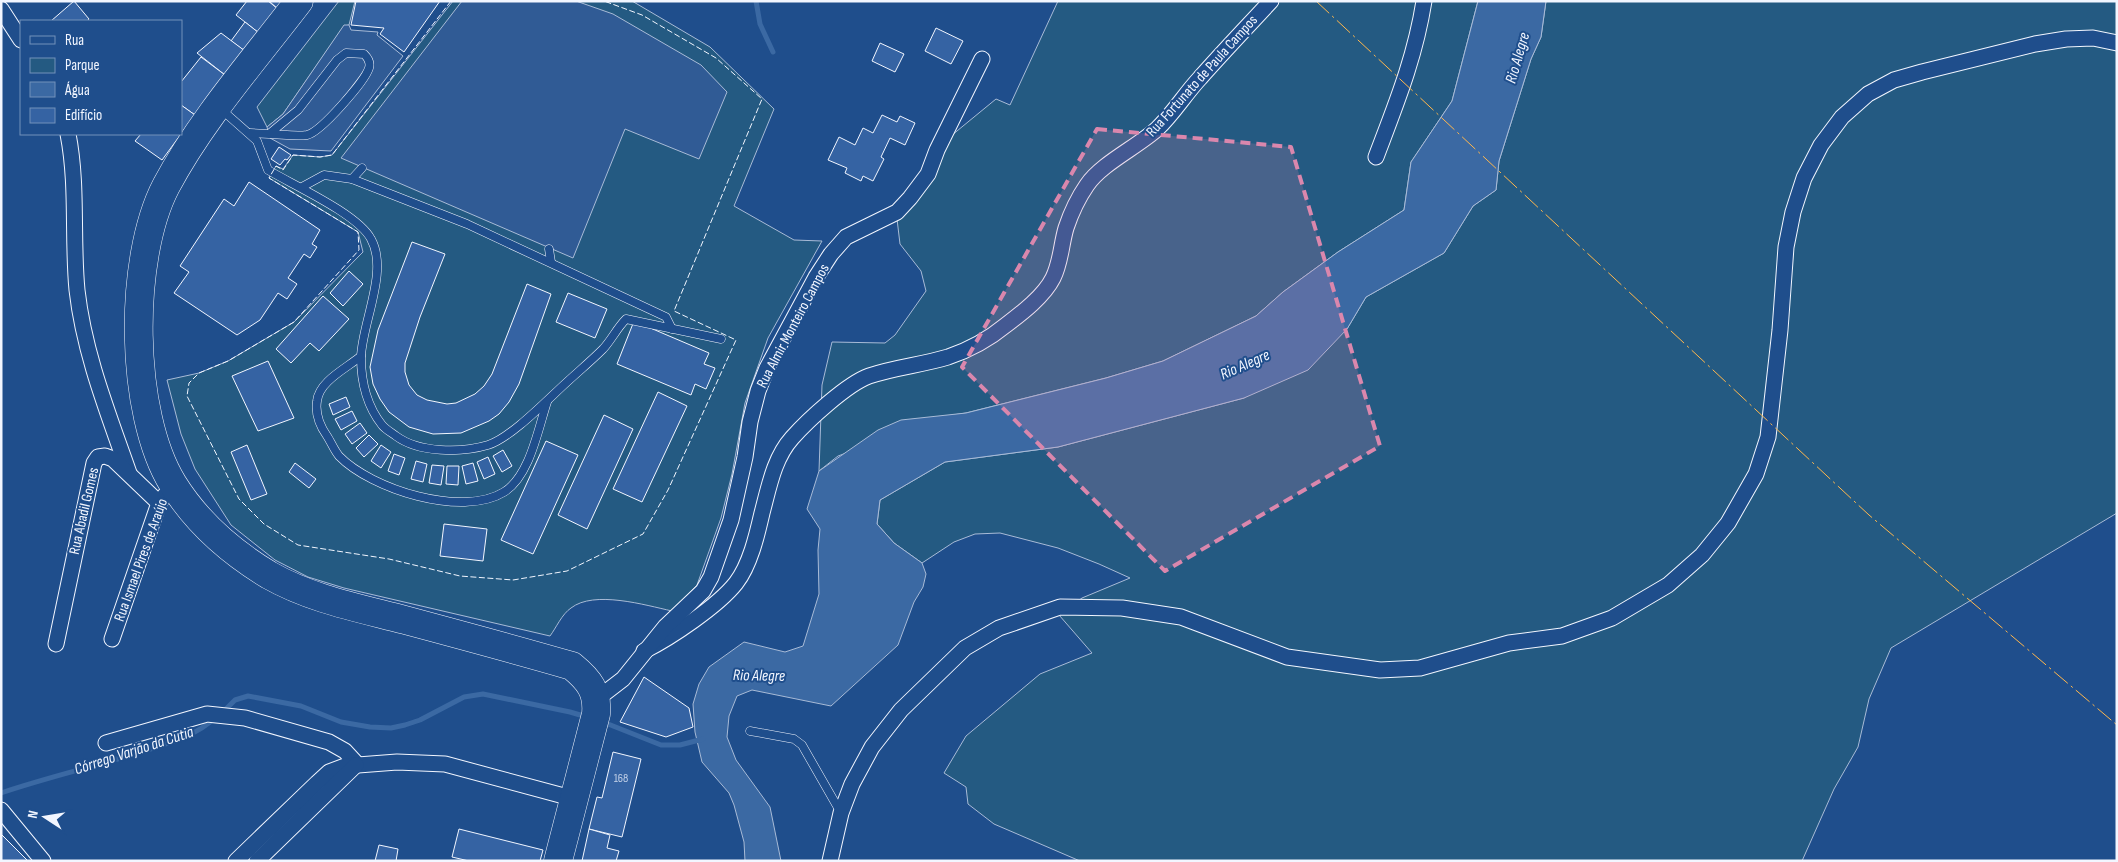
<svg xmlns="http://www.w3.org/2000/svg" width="2118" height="862" font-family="'Sofia Sans Condensed',sans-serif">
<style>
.green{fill:#245a82;stroke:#a8bbd7}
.parking{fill:#305b95;stroke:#a8bbd7}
.water{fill:#3b69a3;stroke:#a8bbd7}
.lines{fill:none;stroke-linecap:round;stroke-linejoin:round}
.stream{stroke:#3b69a3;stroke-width:5}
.building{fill:#3563a3;stroke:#f2f6ff}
.lane-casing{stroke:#f2f6ff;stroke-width:9}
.street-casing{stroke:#f2f6ff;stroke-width:17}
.highway-casing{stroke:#f2f6ff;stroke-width:29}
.lane{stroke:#1f4e8c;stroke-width:8}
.street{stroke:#1f4e8c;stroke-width:15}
.highway{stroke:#1f4e8c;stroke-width:28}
.fence{stroke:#f2f6ff;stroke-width:1;stroke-dasharray:6 2.5;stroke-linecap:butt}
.power{stroke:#ffb74d;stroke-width:1;stroke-dasharray:18 4 2.5 4;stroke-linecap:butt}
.marked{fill:#da87ad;fill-opacity:0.2;stroke:#da87ad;stroke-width:4;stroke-dasharray:10 6;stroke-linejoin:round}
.labels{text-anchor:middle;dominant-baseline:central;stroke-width:4;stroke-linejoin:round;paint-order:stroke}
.number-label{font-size:12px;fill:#c3d1e8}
.street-label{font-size:15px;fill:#f2f6ff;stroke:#1f4e8c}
.water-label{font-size:16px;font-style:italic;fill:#f2f6ff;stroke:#1f4e8c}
</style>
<rect width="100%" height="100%" fill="#1f4e8c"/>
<g class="green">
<polygon points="339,1 355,1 349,25 344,26 283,114 267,127 257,107"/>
<path d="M453,1H632L710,47L774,109L734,206L794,240L822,241L768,338L745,403L732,474L721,518L697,585L672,611C645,605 594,590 571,608C562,614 556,628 550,636L344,588L308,577L275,560L231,525L195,469L181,434L167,380L199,373L228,361L294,322L363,252L358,232L269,178L276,166L283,169L293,155L320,157L332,155Z"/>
<polygon points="1058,1 1478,1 1452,101 1411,162 1404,210 1338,252 1283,292 1256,316 1163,361 1106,378 966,413 946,416 838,456 819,471 822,385 832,342 885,343 895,335 926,291 921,271 900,244 897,219 935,149 996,99 1010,105"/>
<polygon points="1546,1 2117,1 2117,513 1891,648 1869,699 1858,747 1834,789 1802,861 1080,861 994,824 968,804 966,787 944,773 966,736 1040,674 1092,653 1059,615 1082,598 1130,578 1099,564 1058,548 1000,533 975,534 954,542 922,563 894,543 877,524 880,500 945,462 1058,447 1244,398 1347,329 1366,297 1444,253 1473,206 1496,190 1499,161 1531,59 1541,37"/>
</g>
<g class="parking">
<polygon points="462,1 576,1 613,14 701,65 727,92 699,159 625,129 573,258 341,158"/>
<polygon points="344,25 349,25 351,30 378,32 377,35 403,56 331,151 290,149 270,138 267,127 283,114"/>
</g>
<polygon class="water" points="1478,1 1546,1 1541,37 1531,59 1499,161 1496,190 1473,206 1444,253 1366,297 1347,329 1308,370 1244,398 1058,447 945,462 880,500 877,524 894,543 922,563 926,574 923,587 914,602 898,645 831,706 752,690 737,696 729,716 727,737 736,760 770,807 781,861 745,861 744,842 734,805 729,793 702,762 695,732 693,704 699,684 709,667 744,642 785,652 803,646 819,594 818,550 820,529 807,509 819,471 878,430 901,420 966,413 1106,378 1163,361 1256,316 1283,292 1338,252 1404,210 1411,162 1452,101"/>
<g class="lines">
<g class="stream">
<polyline points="756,1 760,24 773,52"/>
<polyline points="223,712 235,700 248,696 301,706 341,722 370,727 391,728 405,725 420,720 464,697 483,694 570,712 587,717"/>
<polyline points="603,722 661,745 680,745 703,739"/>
<path d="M1,793C48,777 97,766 144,751C169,743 196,736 216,717"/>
</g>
</g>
<g class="building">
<polygon points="74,1 89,19 87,21 51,21"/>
<polygon points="247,1 268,1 278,9 259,33 236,15"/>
<polygon points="269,1 284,1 278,9"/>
<polygon points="356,1 440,1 404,52 380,34 384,28 351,25"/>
<polygon points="245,22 259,33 245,51 231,41"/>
<polygon points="936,28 963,41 951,64 925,51"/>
<polygon points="221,33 245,51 225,75 197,53"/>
<polygon points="880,43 904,54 895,72 872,61"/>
<polygon points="201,57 225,75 195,115 181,105 181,82"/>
<polygon points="181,105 195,115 162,160 135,141 141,134 181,134"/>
<polygon points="882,115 897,122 900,116 915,123 905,145 890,138 881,157 884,159 873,181 863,176 861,181 845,173 847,168 828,160 839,137 855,145 863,128 873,133"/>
<polygon points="279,147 291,155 287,160 285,159 280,165 271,159"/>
<polygon points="249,182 320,230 312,244 317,247 310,258 304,254 288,278 297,284 287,299 278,293 260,320 237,335 174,293 189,272 180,266 224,199 234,206"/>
<polygon points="412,242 445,254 420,317 405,363 405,372 409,385 417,395 427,400 447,404 456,403 475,394 484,386 492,374 527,284 551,294 519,384 509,402 499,414 489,421 461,433 433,434 409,427 389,412 380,399 373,384 370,367 378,330"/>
<polygon points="349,271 363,284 343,306 330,293"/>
<polygon points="568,293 607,309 595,338 556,322"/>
<polygon points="323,296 349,319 319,351 310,343 291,363 276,349"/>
<polygon points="634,321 709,353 704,364 715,368 706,389 695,384 691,395 617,364"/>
<polygon points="268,361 294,418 258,431 232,376"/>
<polygon points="658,392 687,406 642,502 613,489"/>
<polygon points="346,397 350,407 333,415 329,404"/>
<polygon points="352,411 357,421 341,430 335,419"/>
<polygon points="604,415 633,429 587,529 558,515"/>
<polygon points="360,423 367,433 352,444 345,434"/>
<polygon points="369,435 378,444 364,457 356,448"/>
<polygon points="546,441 578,455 533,554 501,540"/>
<polygon points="247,445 267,494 251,500 231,452"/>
<polygon points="381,445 391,452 381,468 371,461"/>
<polygon points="503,450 512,466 502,472 493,456"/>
<polygon points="394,454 405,458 399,475 388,471"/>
<polygon points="488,457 495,474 484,479 477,462"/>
<polygon points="416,461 427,464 423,482 411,479"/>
<polygon points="295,463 316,479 309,488 289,472"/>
<polygon points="473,463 478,481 466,484 462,466"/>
<polygon points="432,465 444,466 441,485 429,483"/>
<polygon points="447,466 459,466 458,485 446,484"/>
<polygon points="444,524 487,529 483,561 440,556"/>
<polygon points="644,677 689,708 693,727 666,737 620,722"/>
<polygon points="613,752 641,759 622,837 589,829 597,797 602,798"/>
<polygon points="459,829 543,850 540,861 469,861 452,857"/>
<polygon points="589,829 610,835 607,848 619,851 616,861 582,861"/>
<polygon points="1,834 28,861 1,861"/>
<polygon points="379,845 398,849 396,861 375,861"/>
</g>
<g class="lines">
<g class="lane-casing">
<g id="lane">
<path d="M222,110L257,141L268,170C293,185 358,214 371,239C389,271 362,323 361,357C361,381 367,406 382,425C385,429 392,433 396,436C419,453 461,453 488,445C511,438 548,399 567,382C579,371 592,360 603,349C612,339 617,328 626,319L721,339"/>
<path d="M250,133L269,134L298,110L337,60L346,53L364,54C368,58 371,62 369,68C365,81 321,132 307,135C296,137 280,134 269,134"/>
<polyline points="352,179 362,168"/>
<polyline points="302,187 324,175 352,179 467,224 666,317 672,329"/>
<polyline points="549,249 551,262"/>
<path d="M361,356C347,368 319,381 317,401C315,414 320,426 327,436C331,442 334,450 339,456C371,489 462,518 504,492C530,476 538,429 547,402"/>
<polyline points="750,731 794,739 802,745 841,813"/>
</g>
</g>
<g class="street-casing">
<g id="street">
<polyline points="1,9 21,40"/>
<path d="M68,134C78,185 72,238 77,290C84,353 108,413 129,473"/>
<path d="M1376,157C1396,104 1415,58 1424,1"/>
<polyline points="112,639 159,503 165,495"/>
<polyline points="56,644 94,463 98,457 105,456 113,459 159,503"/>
<path d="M644,651C670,638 718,606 736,583C750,565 757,535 762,513C769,487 774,458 792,438C808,420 847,384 869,376C895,367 922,365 948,357C969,350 989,339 1006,325C1022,313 1044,296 1053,278C1061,262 1061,245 1066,228C1071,213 1078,198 1087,185C1101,164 1137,147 1157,129C1173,114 1185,94 1200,78C1223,52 1247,27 1271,1"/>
<polyline points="597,699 623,679 665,627 703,591 711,577 731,520 745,457 750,422 758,391 767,368 816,277 831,254 846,237 897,212 910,198 928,174 937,150 982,59"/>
<polyline points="106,743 207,714 245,718 329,742 345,751 357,764"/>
<polyline points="1,810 43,861"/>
<polyline points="236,861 317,783 329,772 345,766 397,762 445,764 575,799"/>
<polyline points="257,861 356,765"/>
<polyline points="830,861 841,813 852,784 872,747 901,710 965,648 999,628 1060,607 1122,608 1181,617 1287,657 1380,670 1420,668 1509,643 1562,636 1612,618 1668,585 1702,555 1728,523 1756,474 1768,437 1780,330 1786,247 1793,212 1804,178 1821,145 1842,117 1868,94 1894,80 1922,72 2035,44 2066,39 2093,38 2117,43"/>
</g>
</g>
<g class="highway-casing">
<path id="highway" d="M299,1C254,60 201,120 166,186C128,259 129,413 173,484C196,521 231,552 269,575C311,599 359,608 405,620C461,635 517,650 572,666C589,680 598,691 596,714L558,861"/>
</g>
<use href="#lane" class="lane"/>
<use href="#street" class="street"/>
<use href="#highway" class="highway"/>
<polyline class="fence" points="451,1 332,155 320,157 293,155 283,170 276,166 269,178 358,232 359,250 294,322 228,361 199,373 189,383 187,396 239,499 264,524 298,545 389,559 460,576 513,580 567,571 643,534 668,490 736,340 674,311 762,99 716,58 642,15 604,1"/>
<polyline class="power" points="1316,1 1869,515 2117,725"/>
</g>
<path class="marked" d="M1097,129L1291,147L1380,446L1165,571L962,367Z"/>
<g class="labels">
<g class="number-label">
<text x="621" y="778">168</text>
</g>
<g class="street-label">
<text transform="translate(1202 76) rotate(-48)">Rua Fortunato de Paula Campos</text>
<text transform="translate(793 326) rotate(-62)">Rua Almir Monteiro Campos</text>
<text transform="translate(84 511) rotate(-77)">Rua Abadil Gomes</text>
<text transform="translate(141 560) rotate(-70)">Rua Ismael Pires de Araújo</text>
</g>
<g class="water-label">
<text transform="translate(1518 58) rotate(-74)">Rio Alegre</text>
<text transform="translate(1245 365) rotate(-24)">Rio Alegre</text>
<text transform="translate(759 676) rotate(1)">Rio Alegre</text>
<text transform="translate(134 751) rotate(-18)">Córrego Varjão da Cutia</text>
</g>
</g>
<rect width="2118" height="862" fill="none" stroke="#f2f6ff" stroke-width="5"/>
<rect x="20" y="20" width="162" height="115" fill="#1f4e8c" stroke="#7391ba"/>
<rect x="30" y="36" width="25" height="8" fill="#1f4e8c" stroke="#7391ba"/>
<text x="65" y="45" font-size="15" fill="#f2f6ff">Rua</text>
<rect x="30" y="58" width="25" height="15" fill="#245a82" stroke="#7391ba"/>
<text x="65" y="70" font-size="15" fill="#f2f6ff">Parque</text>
<rect x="30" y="82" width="25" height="15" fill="#3b69a3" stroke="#7391ba"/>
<text x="65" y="95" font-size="15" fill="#f2f6ff">Água</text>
<rect x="30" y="108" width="25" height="15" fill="#3563a3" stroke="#7391ba"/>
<text x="65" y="120" font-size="15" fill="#f2f6ff">Edifício</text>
<g transform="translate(45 817) rotate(282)" stroke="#1f4e8c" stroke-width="4" paint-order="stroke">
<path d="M0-4L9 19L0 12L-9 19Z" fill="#f2f6ff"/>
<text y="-8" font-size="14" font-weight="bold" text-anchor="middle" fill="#f2f6ff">N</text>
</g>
</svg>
